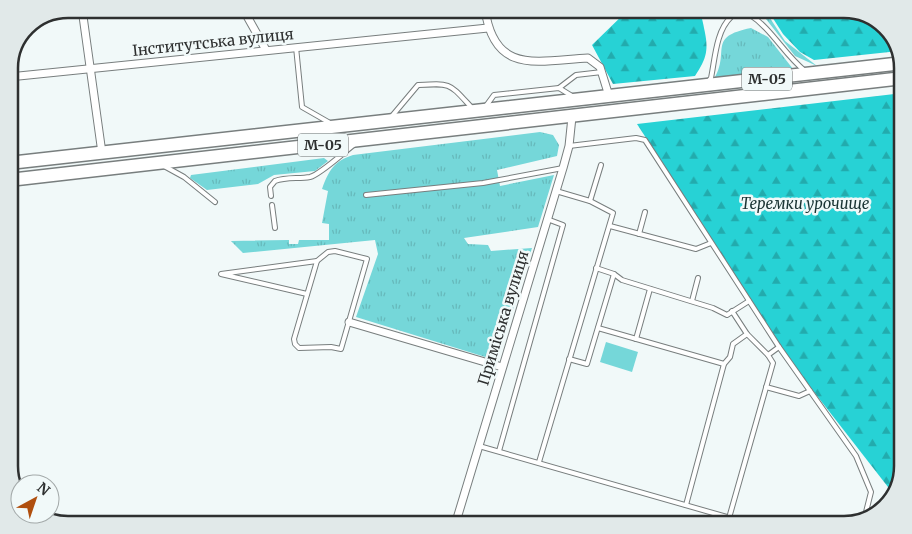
<svg xmlns="http://www.w3.org/2000/svg" width="912" height="534" font-family="Merriweather,serif">
<style>
.grass{fill:url(#grass-tufts)}
.forest{fill:url(#forest-firs)}
.pitch{fill:#75d7d9}
.lines{fill:none;stroke-linecap:round;stroke-linejoin:round}
.lane-casing{stroke:#787e7e;stroke-width:6}
.street-casing{stroke:#787e7e;stroke-width:9}
.highway-casing{stroke:#787e7e;stroke-width:15}
.lane{stroke:#fff;stroke-width:4}
.street{stroke:#fff;stroke-width:7}
.highway{stroke:#fff;stroke-width:12}
.labels{text-anchor:middle;dominant-baseline:central;stroke-width:5;stroke-linejoin:round;paint-order:stroke}
.shield{fill:#f1f9f9;stroke:#686c6c;stroke-width:1}
.shield-label{font-size:14px;font-weight:bold;fill:#2e3030}
.street-label{font-size:15px;fill:#2e3030;stroke:#f1f9f9}
.park-label{font-size:15px;font-style:italic;fill:#1a3434;stroke:#f1f9f9}
.rim{fill:none;stroke:#2e3030;stroke-width:2.5}
</style>
<defs>
<pattern id="grass-tufts" width="24" height="20" patternUnits="userSpaceOnUse" patternTransform="scale(1.25)"><rect width="24" height="20" fill="#75d7d9"/><path d="M3 7l-1-3M5 7V3M7 7l1-3M15 17l-1-3M17 17v-4M19 17l1-3" fill="none" stroke="#66b9bb"/></pattern>
<pattern id="forest-firs" width="22" height="20" patternUnits="userSpaceOnUse" patternTransform="scale(1.25)"><rect width="22" height="20" fill="#27d2d5"/><path d="M5 1l3.5 6h-7zM16 11l3.5 6h-7z" fill="#22abad"/></pattern>
</defs>
<rect width="100%" height="100%" fill="#f1f9f9"/>
<g class="grass">
<polygon points="758,9 764,9 785,41 817,66 795,56"/>
<path d="M751,28L768,37L793,69L714,79C731,51 706,37 751,28Z"/>
<path d="M540,132L553,135L559,145L557,156L497,170L500,186L554,175L538,227L464,238L468,244L488,245L491,251L532,248L498,358L495,360L356,317L378,254L375,240L243,253L231,241L289,240V244H298L299,240H329V224L322,223L328,191L322,189C329,170 334,161 353,155Z"/>
<polygon points="324,158 328,161 315,171 274,175 258,184 207,190 190,178 191,175"/>
</g>
<g class="forest">
<path d="M629,9H702C700,16 703,20 704,28C709,50 707,58 695,76L613,84L592,45Z"/>
<path d="M767,9C793,9 853,3 875,17C887,25 895,38 899,51L814,60L800,52L783,34Z"/>
<polygon points="903,93 903,467 895,496 793,365 637,124"/>
</g>
<polygon class="pitch" points="606,342 638,352 632,372 600,362"/>
<g class="lines">
<g class="lane-casing">
<g id="lane">
<path d="M749,14C772,29 784,54 805,71"/>
<polyline points="296,47 302,107 330,123"/>
<path d="M708,82L711,78C715,59 716,31 731,17"/>
<polyline points="559,88 576,75 602,72"/>
<polyline points="486,106 494,95 559,88 572,96"/>
<path d="M392,116L418,85C452,83 449,83 472,108"/>
<polyline points="569,146 636,138 645,140 779,347 856,456 871,492 864,520"/>
<polyline points="164,166 184,177 215,202"/>
<polyline points="366,195 483,183 563,168"/>
<path d="M271,196L270,187L275,181C286,177 299,179 310,177C321,174 344,152 355,144"/>
<polyline points="590,201 601,165"/>
<polyline points="272,205 275,228"/>
<polyline points="610,226 696,249 711,243"/>
<polyline points="639,234 645,212"/>
<polygon points="335,251 367,259 341,349 331,347 299,348 295,344 294,339 317,261 328,252"/>
<polyline points="596,268 614,274 622,280 713,308 727,315 749,301"/>
<polyline points="307,294 221,274 317,261"/>
<polyline points="692,301 698,278"/>
<polyline points="598,328 724,364"/>
<polyline points="747,334 768,355"/>
<polyline points="636,339 650,289"/>
<polyline points="569,359 587,364 614,274"/>
<polyline points="766,387 799,396 810,391"/>
<polyline points="479,446 755,525"/>
<polyline points="499,451 563,225 547,219"/>
<polyline points="539,462 613,213 590,201 556,191"/>
<polyline points="686,505 724,364 730,357 733,344 747,334 732,311"/>
<polyline points="729,518 773,363 768,355 779,347"/>
</g>
</g>
<g class="street-casing">
<g id="street">
<polyline points="82,9 102,153"/>
<polyline points="243,9 266,50"/>
<path d="M485,9C494,75 537,61 588,58L600,67L609,96"/>
<polyline points="9,77 488,28"/>
<polyline points="349,322 502,367"/>
<polyline points="455,525 563,168 569,146 572,117"/>
</g>
</g>
<g class="highway-casing">
<g id="highway">
<polyline points="9,163 903,63"/>
<polyline points="9,180 903,78"/>
</g>
</g>
<use href="#lane" class="lane"/>
<use href="#street" class="street"/>
<use href="#highway" class="highway"/>
</g>
<g class="labels">
<g class="shield">
<rect x="742" y="67.5" width="50" height="23" rx="4"/>
<rect x="298" y="133.5" width="50" height="23" rx="4"/>
</g>
<g class="shield-label">
<text x="767" y="79">М-05</text>
<text x="323" y="145">М-05</text>
</g>
<g class="street-label">
<text transform="translate(213 42) rotate(-6)">Інститутська вулиця</text>
<text transform="translate(503 318) rotate(-73)">Приміська вулиця</text>
</g>
<g class="park-label">
<text x="805" y="203">Теремки урочище</text>
</g>
</g>
<path d="M0 0H912V534H0ZM68 18H844A50 50 0 0 1 894 68V466A50 50 0 0 1 844 516H68A50 50 0 0 1 18 466V68A50 50 0 0 1 68 18Z" fill="#e1e9e9" fill-rule="evenodd"/>
<path class="rim" d="M68 18H844A50 50 0 0 1 894 68V466A50 50 0 0 1 844 516H68A50 50 0 0 1 18 466V68A50 50 0 0 1 68 18Z"/>
<g transform="translate(35 499) rotate(40)"><circle r="24" fill="#f1f9f9" stroke="#a3a9a9"/>
<path d="M0-4L9 19L0 12L-9 19Z" fill="#b04f0e"/>
<text y="-8" font-size="14" font-weight="bold" text-anchor="middle" fill="#2e3030">N</text>
</g>
</svg>
